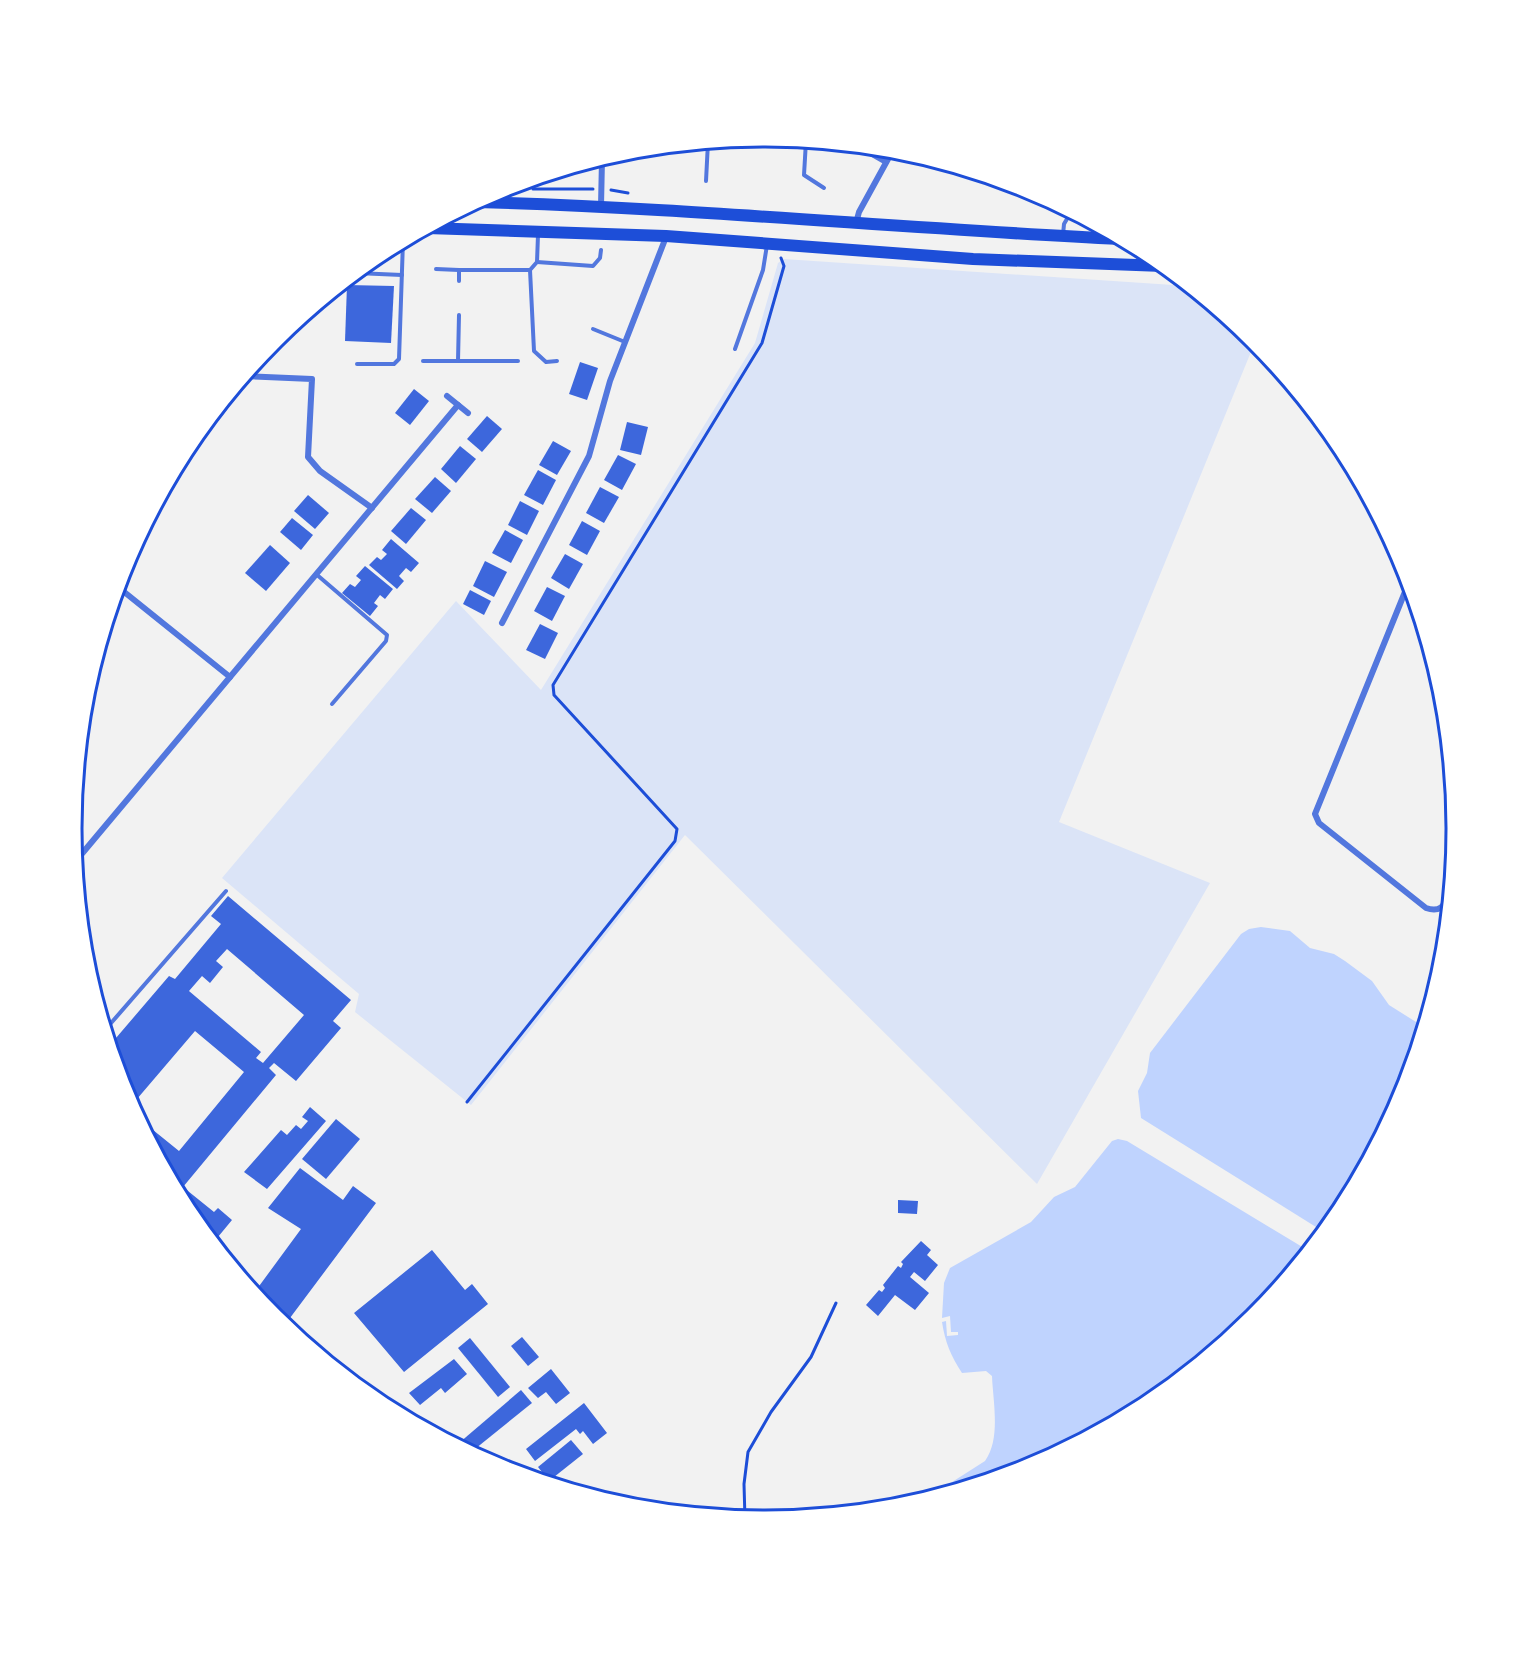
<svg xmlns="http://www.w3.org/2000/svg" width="1528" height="1658" font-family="Jost,sans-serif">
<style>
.green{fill:#dbe4f7}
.water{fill:#bfd3fe}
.building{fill:#3d67dc;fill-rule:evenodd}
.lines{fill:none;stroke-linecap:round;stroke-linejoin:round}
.path{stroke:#1d4ed8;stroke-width:3}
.service{stroke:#5277de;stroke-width:4}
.minor{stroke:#5277de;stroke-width:6}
.trunk{stroke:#1d4ed8;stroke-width:12}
.rim{fill:none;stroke:#1d4ed8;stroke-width:3}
</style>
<rect width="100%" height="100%" fill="#f2f2f2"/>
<polygon class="green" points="784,259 1188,286 1255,342 1059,822 1210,883 1037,1184 685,835 471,1105 355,1012 359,994 222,878 456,601 541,690 755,343 778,263"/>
<g class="water">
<polygon points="1261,927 1290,931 1310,948 1334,954 1345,961 1372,981 1389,1005 1424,1027 1403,1094 1339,1214 1324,1232 1141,1118 1138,1091 1147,1073 1150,1053 1241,934 1249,929"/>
<path d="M1118,1139L1127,1141L1309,1251L1253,1319L1148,1405L1028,1468L935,1497L938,1491L985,1461C1001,1439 993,1402 992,1376L986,1371L962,1373C951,1356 945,1342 942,1322L946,1321L947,1336L958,1335V1332H951L950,1316L942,1318L944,1283L950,1268L1031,1222L1054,1197L1075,1187L1112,1141Z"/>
</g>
<g class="building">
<polygon points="347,285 394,286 391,343 345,341"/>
<polygon points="580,362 598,368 587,400 569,394"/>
<polygon points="414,389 429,401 410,425 395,413"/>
<polygon points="487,416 502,429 482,452 467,439"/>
<polygon points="627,422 648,427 641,455 620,450"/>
<polygon points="553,441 571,451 557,475 539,465"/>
<polygon points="460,446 476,459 456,483 441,469"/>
<polygon points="618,455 636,464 622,490 604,480"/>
<polygon points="538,470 556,480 543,505 524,495"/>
<polygon points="435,477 451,491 432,513 415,499"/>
<polygon points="600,487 619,497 604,523 586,513"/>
<polygon points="308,495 329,513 315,529 294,511"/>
<polygon points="520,501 539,511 527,535 508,525"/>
<polygon points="411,508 426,520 406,544 391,531"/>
<polygon points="292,518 313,535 301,550 280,532"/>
<polygon points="582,521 600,531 587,555 569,545"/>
<polygon points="505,530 523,540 511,563 492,553"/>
<polygon points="391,539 419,563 411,572 406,568 399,576 404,581 397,589 369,565 377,557 381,560 387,554 382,550"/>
<polygon points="270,545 290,563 266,591 245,573"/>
<polygon points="565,554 583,564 569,589 551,578"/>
<polygon points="485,561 507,572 494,597 473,586"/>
<polygon points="365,566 393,589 385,599 380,595 374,603 378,606 370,616 342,593 350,584 355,587 361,580 356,576"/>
<polygon points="547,587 565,596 552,621 534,611"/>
<polygon points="470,590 491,601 484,615 463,604"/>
<polygon points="540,624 558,633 545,659 526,650"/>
<path d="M228,896L351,1000L333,1021L341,1028L296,1081L274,1063L269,1068L276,1075L183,1187L214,1212L218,1208L232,1220L213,1243L188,1213L137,1117L179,1151L244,1072L195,1031L131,1106L125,1093L110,1045L169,976L175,979L221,924L211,916ZM227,949L304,1015L263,1063L256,1058L261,1052L189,991L202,976L210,983L223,967L216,961Z"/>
<polygon points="310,1107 326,1121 267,1189 244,1172 281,1130 287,1135 296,1125 301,1129 308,1121 302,1117"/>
<polygon points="336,1119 360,1139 326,1179 302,1159"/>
<polygon points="300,1168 343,1200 353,1186 376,1203 284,1326 254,1293 301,1229 268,1208"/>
<polygon points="898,1200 918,1201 917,1214 898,1213"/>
<polygon points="921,1241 931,1250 927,1255 938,1265 925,1281 914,1272 910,1277 929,1293 915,1310 895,1295 878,1316 866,1305 879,1290 882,1292 885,1288 883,1285 898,1266 901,1268 903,1264 901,1262"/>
<polygon points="432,1250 465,1290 472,1284 488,1304 404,1372 354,1313"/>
<polygon points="522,1337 539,1357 528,1366 511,1346"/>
<polygon points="470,1338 510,1387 498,1397 458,1348"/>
<polygon points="454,1359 467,1374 445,1393 441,1388 420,1405 409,1393"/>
<polygon points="551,1369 570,1393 556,1404 546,1392 538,1398 528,1388"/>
<polygon points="521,1390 532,1403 470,1453 459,1447 459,1443"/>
<polygon points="584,1403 607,1433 593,1444 583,1431 580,1434 576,1429 535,1461 526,1449"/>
<polygon points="571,1440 583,1454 549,1481 538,1467"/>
</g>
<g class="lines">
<g class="path">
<polyline points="533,189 593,189"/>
<polyline points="611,190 628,193"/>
<polyline points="467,1102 675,841 677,829 554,695 553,685 762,343 784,266 781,258"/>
<polyline points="745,1519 744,1484 748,1452 771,1412 811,1357 836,1303"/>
</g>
<g class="service">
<polyline points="806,141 804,175 824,188"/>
<polyline points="710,142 735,144 743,139"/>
<polyline points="706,181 708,142"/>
<polyline points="1063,235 1064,224 1071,212"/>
<polyline points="537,262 593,266 600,258 601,250"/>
<polyline points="436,269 459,270"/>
<polyline points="530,270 534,351 546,362 557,361"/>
<polyline points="356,273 402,275"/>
<polyline points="459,281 459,270 530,270 537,262 538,235"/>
<polyline points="459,315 458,361 518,361"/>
<polyline points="593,329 625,342"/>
<polyline points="735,349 763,270 767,245"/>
<polyline points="423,361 458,361"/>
<polyline points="357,364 394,364 399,359 403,241"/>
<polyline points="216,415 216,411"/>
<polyline points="316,574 387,635 386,641 332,704"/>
<polyline points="105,1030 226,891"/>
</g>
<g class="minor">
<polyline points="858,146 886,162"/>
<polyline points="601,206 602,159"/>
<polyline points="856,223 859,212 893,150"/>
<polyline points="245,376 312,379 308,457 320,471 372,508"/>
<polyline points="447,396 468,413"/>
<path d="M1409,582L1315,814L1319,823L1426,908C1440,913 1444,906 1450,894"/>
<polyline points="118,587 230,677"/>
<polyline points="502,623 589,456 610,381 666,237"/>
<polyline points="75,862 458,405"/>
</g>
<g class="trunk">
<path d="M477,202C692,208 906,229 1121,239"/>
<polyline points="427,228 666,236 973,259 1163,266"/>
</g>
</g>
<path d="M0 0H1528V1658H0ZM763 147H765A681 681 0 0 1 1446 828V829A681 681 0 0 1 765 1510H763A681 681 0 0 1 82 829V828A681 681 0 0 1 763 147Z" fill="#fff" fill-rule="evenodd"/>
<path class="rim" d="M763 147H765A681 681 0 0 1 1446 828V829A681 681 0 0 1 765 1510H763A681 681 0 0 1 82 829V828A681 681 0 0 1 763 147Z"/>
</svg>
